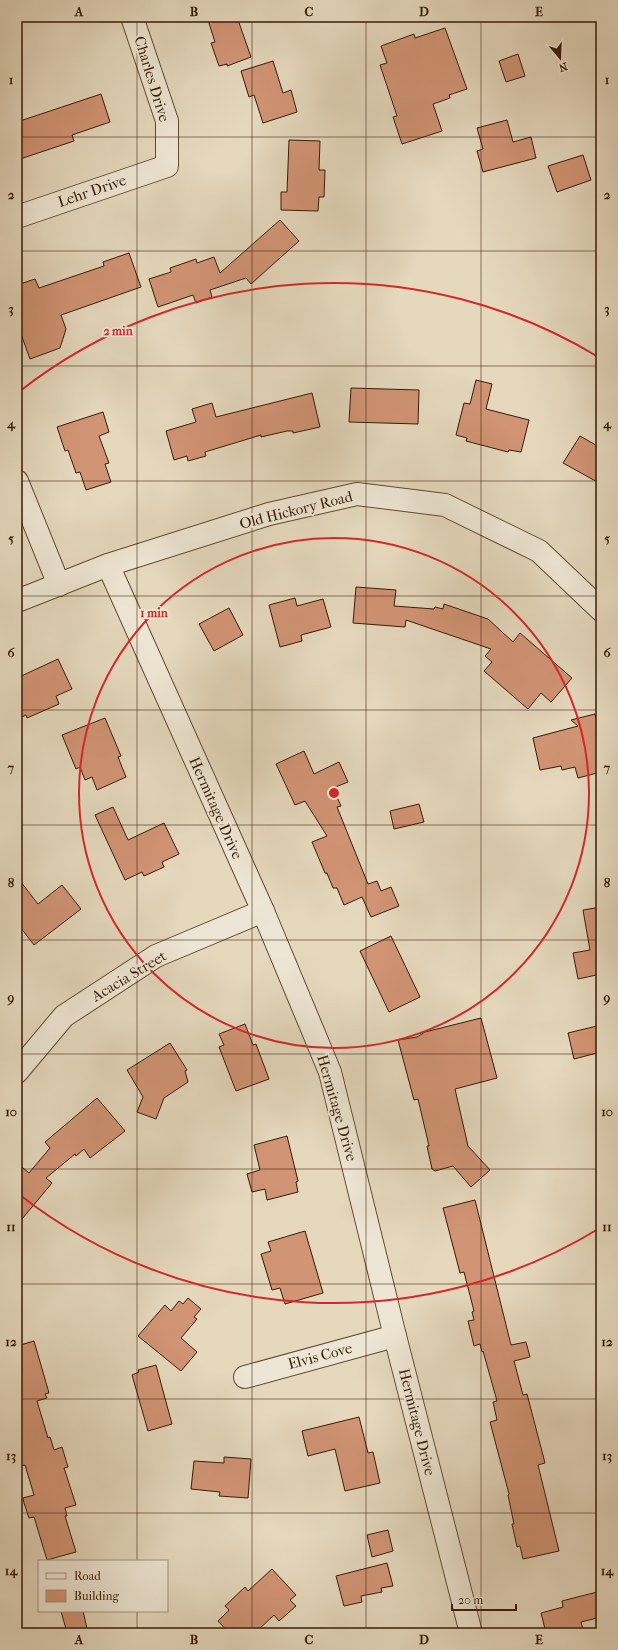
<svg xmlns="http://www.w3.org/2000/svg" width="618" height="1650" font-family="'IM FELL French Canon',serif">
<style>
.building{fill:#d19475;stroke:#371a03}
.lines{fill:none;stroke-linecap:round;stroke-linejoin:round}
.minor-casing{stroke:#624a32;stroke-width:24}
.minor{stroke:#eee6d4;stroke-width:22}
.grid{fill:none;stroke:#371a03;stroke-width:1;stroke-opacity:0.55}
.ring{fill:none;stroke:#d62828;stroke-width:2}
.labels{text-anchor:middle;dominant-baseline:central;stroke-width:4;stroke-linejoin:round;paint-order:stroke}
.street-label{font-size:15px;fill:#371a03;stroke:#eee6d4}
.centre{fill:#d62828;stroke:#eee6d4;stroke-width:2}
.ring-label{font-size:12px;text-anchor:middle;font-weight:bold;fill:#d62828;stroke:#eee6d4;stroke-width:4;stroke-linejoin:round;paint-order:stroke}
.neatline{fill:none;stroke:#371a03;stroke-width:1.5}
.grid-label{font-size:13px;text-anchor:middle;font-weight:bold;fill:#371a03}
</style>
<rect width="100%" height="100%" fill="#e5d8bd"/>
<filter id="stains"><feTurbulence type="fractalNoise" baseFrequency=".005" numOctaves="4"/><feColorMatrix values="0 0 0 0 .2 0 0 0 0 .09 0 0 0 0 .02 0 0 0 .5 -.17"/></filter>
<radialGradient id="worn" r=".72"><stop offset=".6" stop-color="#630" stop-opacity="0"/><stop offset="1" stop-color="#630" stop-opacity=".3"/></radialGradient>
<g class="building">
<polygon points="207,17 237,17 251,57 227,66 227,64 219,66 211,43 215,42"/>
<polygon points="445,28 467,89 449,95 450,98 433,104 442,131 402,144 393,117 397,116 380,65 387,63 381,46 414,34 415,38"/>
<polygon points="518,54 525,76 506,82 499,61"/>
<polygon points="273,61 283,93 291,90 297,112 263,123 254,95 249,97 241,71"/>
<polygon points="101,94 110,122 72,135 74,141 17,160 17,122"/>
<polygon points="507,120 513,142 531,137 536,158 483,172 477,151 483,149 477,128"/>
<polygon points="289,140 320,141 319,170 325,170 324,197 319,197 318,211 281,210 281,192 287,192"/>
<polygon points="583,155 591,180 557,192 548,166"/>
<polygon points="280,220 299,241 251,284 246,278 210,290 212,297 196,303 193,295 158,307 149,279 171,272 170,268 196,259 197,263 214,257 220,273"/>
<polygon points="129,253 141,287 61,315 66,329 60,348 30,359 17,323 17,285 35,279 39,288 104,266 103,262"/>
<polygon points="476,380 492,384 486,409 529,420 521,452 509,450 508,452 466,441 467,438 456,435 464,403 470,404"/>
<polygon points="351,388 419,390 418,424 349,422"/>
<polygon points="312,393 320,427 293,433 293,431 287,431 261,437 261,435 205,452 206,456 188,461 187,456 174,460 166,431 196,422 192,409 212,403 216,417"/>
<polygon points="103,412 109,432 99,436 109,463 105,464 111,482 86,490 80,472 76,473 68,450 65,451 57,427"/>
<polygon points="580,436 601,448 601,484 563,463"/>
<polygon points="356,587 396,590 394,606 434,609 435,607 443,609 444,604 488,619 513,642 520,633 572,678 551,702 541,693 528,709 484,671 492,662 485,656 491,649 406,620 405,627 353,623"/>
<polygon points="295,598 297,606 323,599 331,627 301,635 302,641 280,647 269,605"/>
<polygon points="229,608 243,635 214,651 199,624"/>
<polygon points="58,659 72,689 56,696 59,704 27,718 26,715 17,719 17,678"/>
<polygon points="595,714 601,737 601,772 578,778 575,767 562,770 561,766 540,770 533,738 578,726 571,720"/>
<polygon points="105,718 121,756 118,757 126,777 97,790 92,777 85,780 80,767 76,769 62,735"/>
<polygon points="304,751 314,774 339,762 348,782 333,788 341,806 337,807 368,884 377,881 381,891 391,887 399,906 371,917 362,897 344,905 337,888 333,888 327,873 325,873 312,842 327,836 305,801 295,805 276,764"/>
<polygon points="419,804 424,822 394,829 390,811"/>
<polygon points="113,807 128,840 164,823 179,854 162,862 164,867 144,876 142,872 125,880 95,815"/>
<polygon points="17,877 38,904 62,885 81,909 34,945 17,923"/>
<polygon points="601,907 601,974 578,979 573,953 590,950 583,910"/>
<polygon points="391,936 420,997 389,1012 360,951"/>
<polygon points="481,1018 497,1078 455,1089 468,1146 490,1170 471,1187 453,1166 435,1171 432,1169 427,1146 429,1146 418,1099 414,1100 398,1040 417,1037 425,1032"/>
<polygon points="245,1024 253,1045 256,1044 269,1079 236,1091 219,1047 224,1045 219,1034"/>
<polygon points="601,1025 601,1052 574,1059 568,1033"/>
<polygon points="170,1043 187,1070 185,1071 188,1082 164,1098 156,1119 137,1112 143,1097 127,1070"/>
<polygon points="97,1098 125,1131 90,1158 84,1149 76,1156 75,1154 46,1178 52,1183 17,1225 17,1163 29,1173 50,1148 45,1142"/>
<polygon points="287,1136 298,1181 296,1182 298,1192 267,1200 265,1189 252,1192 247,1174 260,1170 254,1145"/>
<polygon points="475,1200 511,1345 526,1342 530,1357 514,1361 523,1395 527,1394 545,1463 538,1465 559,1551 523,1559 520,1546 517,1547 512,1524 514,1524 508,1495 509,1494 490,1422 497,1420 493,1402 497,1401 483,1351 482,1352 480,1344 474,1346 468,1321 474,1320 472,1312 474,1311 464,1272 460,1273 443,1208"/>
<polygon points="305,1231 323,1293 285,1304 280,1288 272,1290 261,1254 271,1251 268,1242"/>
<polygon points="188,1298 201,1309 194,1317 197,1319 181,1338 197,1352 181,1371 138,1336 165,1305 171,1311 179,1301 183,1304"/>
<polygon points="34,1341 49,1393 45,1394 47,1398 37,1401 48,1438 50,1437 54,1450 62,1447 68,1467 64,1468 76,1505 65,1508 67,1516 65,1516 76,1552 47,1560 34,1517 29,1518 24,1503 23,1498 34,1495 25,1465 17,1466 17,1346"/>
<polygon points="156,1365 172,1424 148,1431 132,1375 139,1372 138,1370"/>
<polygon points="359,1417 368,1453 373,1452 380,1483 345,1491 335,1449 308,1456 302,1431"/>
<polygon points="224,1457 251,1459 248,1498 219,1496 220,1492 191,1489 194,1461 224,1463"/>
<polygon points="388,1530 393,1551 372,1557 367,1535"/>
<polygon points="387,1563 393,1586 381,1588 382,1592 361,1596 362,1602 344,1606 336,1576"/>
<polygon points="272,1569 296,1595 290,1600 296,1606 279,1621 274,1615 255,1633 229,1633 218,1621 229,1610 225,1606 245,1587 248,1591"/>
<polygon points="601,1591 601,1617 581,1622 584,1633 546,1633 541,1613 563,1607 562,1601"/>
<polygon points="61,1611 83,1611 88,1633 67,1633"/>
</g>
<g class="lines">
<g class="minor-casing">
<g id="minor">
<polyline points="17,217 167,166 167,121 132,17"/>
<polyline points="17,481 59,585"/>
<polyline points="108,565 263,911 330,1072 395,1336 471,1633"/>
<polyline points="17,601 108,565 269,514 357,494 445,505 539,551 601,610"/>
<polyline points="17,1072 64,1016 156,956 263,911"/>
<polyline points="245,1377 395,1336"/>
</g>
</g>
<use href="#minor" class="minor"/>
</g>
<path class="grid" d="M137,17V1561M252,17V1633M366,17V1633M481,17V1633M17,137H601M17,251H601M17,366H601M17,481H601M17,596H601M17,710H601M17,825H601M17,940H601M17,1054H601M17,1169H601M17,1284H601M17,1399H601M17,1513H601M137,1611V1633"/>
<g class="ring">
<circle cx="334" cy="793" r="255"/>
<path d="M600 1228A510 510 0 0 1 20 1195M20 391A510 510 0 0 1 600 358"/>
</g>
<g class="labels">
<g class="street-label">
<text transform="translate(152 79) rotate(73)">Charles Drive</text>
<text transform="translate(92 191) rotate(-19)">Lehr Drive</text>
<text transform="translate(296 510) rotate(-14)">Old Hickory Road</text>
<text transform="translate(216 808) rotate(66)">Hermitage Drive</text>
<text transform="translate(129 976) rotate(-31)">Acacia Street</text>
<text transform="translate(337 1108) rotate(74)">Hermitage Drive</text>
<text transform="translate(320 1356) rotate(-15)">Elvis Cove</text>
<text transform="translate(417 1422) rotate(76)">Hermitage Drive</text>
</g>
</g>
<circle cx="334" cy="793" r="6" class="centre"/>
<g class="ring-label">
<text x="118" y="335">2 min</text>
<text x="154" y="617">1 min</text>
</g>
<rect width="618" height="1650" fill="none" stroke="#e5d8bd" stroke-width="44"/>
<rect x="38" y="1560" width="130" height="52" fill="#eee6d4" stroke="#a59480"/>
<rect x="46" y="1573" width="20" height="6" fill="#eee6d4" stroke="#a59480"/>
<text x="74" y="1580" font-size="12" fill="#371a03">Road</text>
<rect x="46" y="1590" width="20" height="12" fill="#d19475" stroke="#a59480"/>
<text x="74" y="1600" font-size="12" fill="#371a03">Building</text>
<g transform="translate(560 58) rotate(161)" stroke="#eee6d4" stroke-width="3" paint-order="stroke">
<path d="M0-3L7 15L0 10L-7 15Z" fill="#371a03"/>
<text y="-6" font-size="11" font-weight="bold" text-anchor="middle" fill="#371a03">N</text>
</g>
<path d="M452 1604v6h64v-6" fill="none" stroke="#371a03" stroke-width="2"/>
<text x="458" y="1604" font-size="12" fill="#371a03" stroke="#eee6d4" stroke-width="3" paint-order="stroke">20 m</text>
<rect x="22" y="22" width="574" height="1606" class="neatline"/>
<g class="grid-label">
<text x="79" y="16">A</text>
<text x="194" y="16">B</text>
<text x="309" y="16">C</text>
<text x="424" y="16">D</text>
<text x="539" y="16">E</text>
<text x="11" y="84">1</text>
<text x="607" y="84">1</text>
<text x="11" y="199">2</text>
<text x="607" y="199">2</text>
<text x="11" y="313">3</text>
<text x="607" y="313">3</text>
<text x="11" y="428">4</text>
<text x="607" y="428">4</text>
<text x="11" y="543">5</text>
<text x="607" y="543">5</text>
<text x="11" y="657">6</text>
<text x="607" y="657">6</text>
<text x="11" y="772">7</text>
<text x="607" y="772">7</text>
<text x="11" y="887">8</text>
<text x="607" y="887">8</text>
<text x="11" y="1002">9</text>
<text x="607" y="1002">9</text>
<text x="11" y="1116">10</text>
<text x="607" y="1116">10</text>
<text x="11" y="1231">11</text>
<text x="607" y="1231">11</text>
<text x="11" y="1346">12</text>
<text x="607" y="1346">12</text>
<text x="11" y="1460">13</text>
<text x="607" y="1460">13</text>
<text x="11" y="1575">14</text>
<text x="607" y="1575">14</text>
<text x="79" y="1644">A</text>
<text x="194" y="1644">B</text>
<text x="309" y="1644">C</text>
<text x="424" y="1644">D</text>
<text x="539" y="1644">E</text>
</g>
<rect width="100%" height="100%" filter="url(#stains)"/>
<rect width="100%" height="100%" fill="url(#worn)"/>
</svg>
